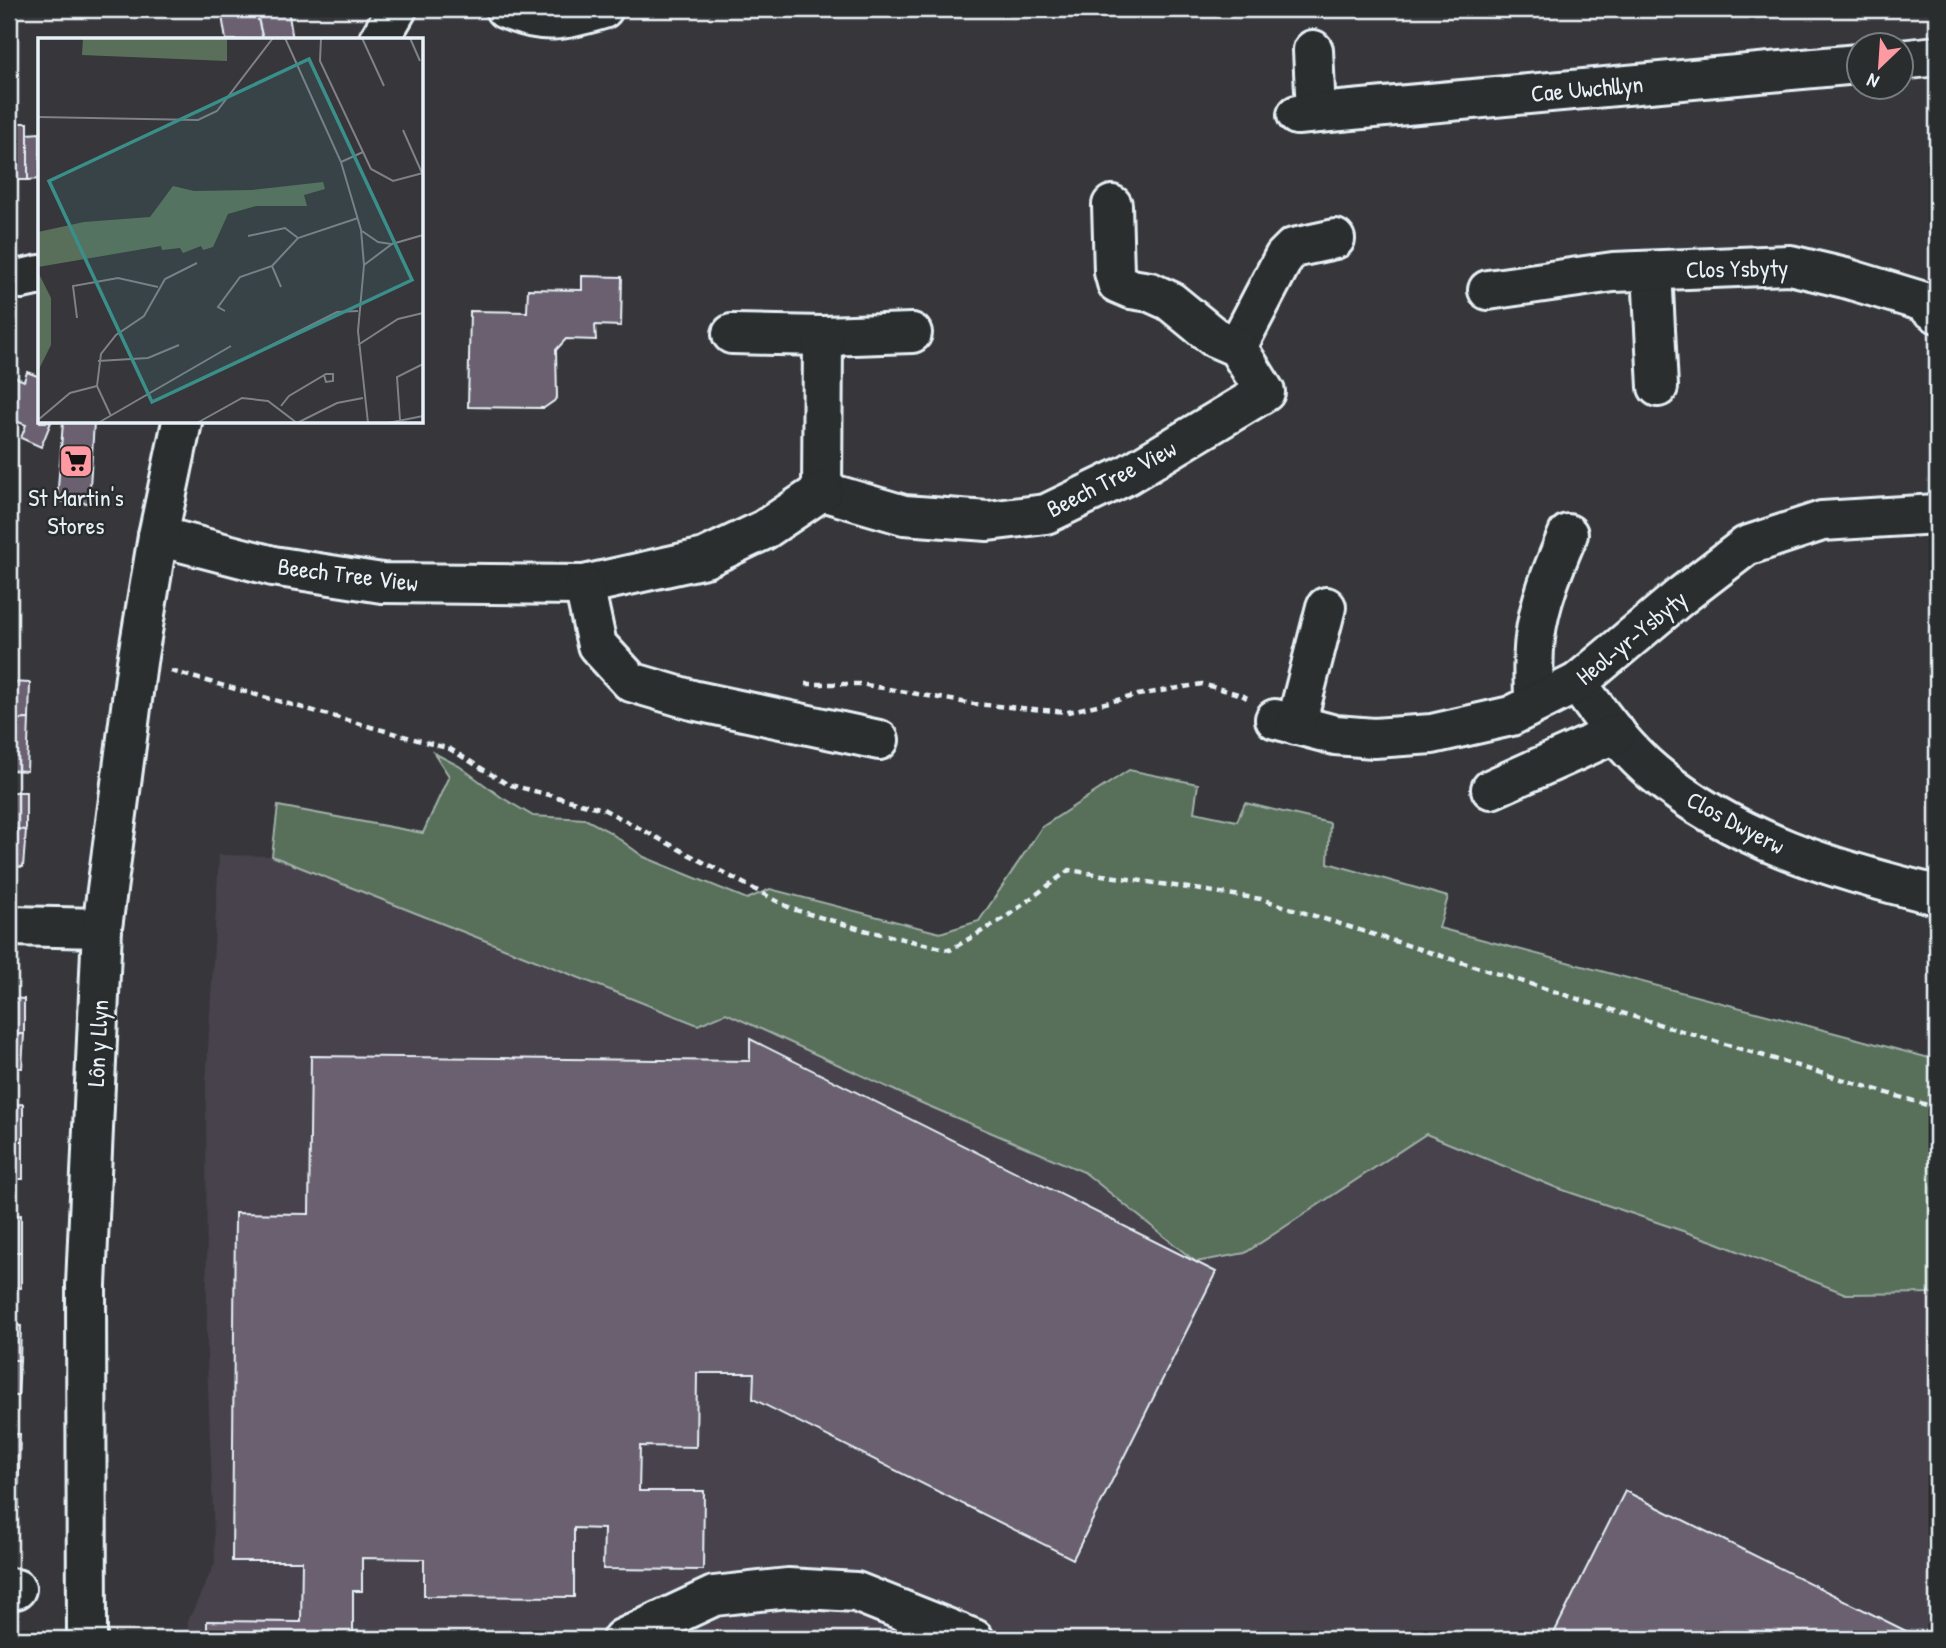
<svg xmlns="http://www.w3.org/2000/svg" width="1946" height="1648" font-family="'Patrick Hand',sans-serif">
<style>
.built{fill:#46434b}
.green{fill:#596f5a;stroke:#a0b0a9;stroke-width:2}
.building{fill:#6a6070;stroke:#e8f1f8;stroke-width:2}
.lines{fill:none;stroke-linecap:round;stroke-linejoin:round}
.minor-casing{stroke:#e8f1f8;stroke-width:44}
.path{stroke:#e8f1f8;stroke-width:4.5;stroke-dasharray:7 5;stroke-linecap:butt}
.minor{stroke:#2a2d2e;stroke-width:38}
.labels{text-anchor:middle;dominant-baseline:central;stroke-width:5;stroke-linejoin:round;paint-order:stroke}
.street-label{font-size:24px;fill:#e8f1f8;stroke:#2a2d2e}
.poi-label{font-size:24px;fill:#e8f1f8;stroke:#2a2d2e}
.inset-road{fill:none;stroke:#7e8187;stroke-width:2}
.view{fill:#3a8f8a;fill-opacity:0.15;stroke:#3a8f8a;stroke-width:3.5}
.inset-edge{fill:none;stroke:#e8f1f8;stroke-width:3.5}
</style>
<rect width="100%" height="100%" fill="#37373b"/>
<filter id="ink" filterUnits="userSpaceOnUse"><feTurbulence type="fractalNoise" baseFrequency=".0143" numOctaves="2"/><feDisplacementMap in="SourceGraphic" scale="14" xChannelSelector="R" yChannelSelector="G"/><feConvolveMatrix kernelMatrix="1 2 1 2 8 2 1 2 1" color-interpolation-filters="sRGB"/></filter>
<g filter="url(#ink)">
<polygon class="built" points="219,855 272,856 698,1025 726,1012 924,1104 1084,1172 1196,1262 1245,1253 1426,1134 1557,1188 1715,1242 1846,1294 1937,1293 1937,1639 188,1639 188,1621 215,1563 207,1363 206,1085"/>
<polygon class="green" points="434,753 459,766 501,797 533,816 585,819 608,831 644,857 747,899 770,889 940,933 979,921 1042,827 1129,770 1198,784 1194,812 1237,821 1245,803 1330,823 1328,863 1448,897 1439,928 1937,1060 1937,1293 1846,1294 1715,1242 1557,1188 1426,1134 1245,1253 1196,1262 1084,1172 924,1104 726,1013 698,1025 272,856 278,806 423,833 449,776"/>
<g class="building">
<polygon points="256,9 263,40 226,40 221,10"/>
<polygon points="256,9 288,9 293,40 263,40"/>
<rect x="9" y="123" width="19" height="57"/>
<polygon points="40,133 40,179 28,180 28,134"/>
<polygon points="582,276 622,277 621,326 595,325 596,340 566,339 556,350 557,397 554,401 544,408 468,407 470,311 527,312 528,289 582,290"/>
<polygon points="27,372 40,377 40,422 51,422 41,447 21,438 26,425 9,418 9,379 10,375 24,381"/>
<polygon points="63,422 94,422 89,503 57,501"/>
<polygon points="9,682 30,683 29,719 9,720"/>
<polygon points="29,719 27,771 9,770 9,720"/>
<polygon points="9,792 26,792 26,830 9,829"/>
<polygon points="9,829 26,830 23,867 9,866"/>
<polygon points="9,998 24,999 24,1034 9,1034"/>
<polygon points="9,1034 24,1034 22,1068 9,1068"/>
<polygon points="750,1039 1216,1272 1073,1559 753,1399 754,1373 697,1373 696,1447 640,1446 639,1491 704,1491 703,1570 603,1569 604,1529 574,1528 574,1597 424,1596 424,1559 362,1558 362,1591 353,1591 353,1639 207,1639 207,1621 301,1622 302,1561 232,1561 235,1213 309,1214 311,1056 750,1061"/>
<polygon points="23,1104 23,1141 9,1141 9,1105"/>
<rect x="9" y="1141" width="14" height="38"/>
<polygon points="21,1215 21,1252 9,1252 9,1216"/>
<polygon points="9,1252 21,1252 21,1288 9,1287"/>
<polygon points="9,1325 21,1326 20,1360 9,1360"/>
<polygon points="9,1360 20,1360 18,1396 9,1396"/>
<polygon points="9,1434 20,1434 19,1471 9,1470"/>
<polygon points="9,1470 19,1471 19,1508 9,1508"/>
<polygon points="1625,1491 1922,1639 1551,1639"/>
</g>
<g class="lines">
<g class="minor-casing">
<g id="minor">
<path d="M505,9C544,25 563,21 603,9"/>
<polyline points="379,40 397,9"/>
<polyline points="1313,50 1316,113"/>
<polyline points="1900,60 1937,56"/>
<polyline points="1297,115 1858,64"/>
<polyline points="1652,271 1658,387"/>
<polyline points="9,277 22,279 40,275"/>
<polyline points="1488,290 1613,272 1790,265 1845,278 1921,301 1937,313"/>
<polyline points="732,334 823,336 912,333"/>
<polyline points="1237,347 1284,257 1293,248 1335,239"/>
<polyline points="822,491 904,515 988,521 1046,514 1127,475 1265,392 1237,347 1214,337 1170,301 1150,292 1131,289 1117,283 1114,272 1112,205"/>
<polyline points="822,491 823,336"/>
<polyline points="158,536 273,566 382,583 584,585 705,558 764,530 822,491"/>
<polyline points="584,585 597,645 631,682 692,700 879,740"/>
<path d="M1577,683C1600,714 1624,748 1654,773C1734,840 1837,871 1937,895"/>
<path d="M1534,704C1534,683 1532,660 1535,638C1539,602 1554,567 1568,534"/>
<polyline points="1275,719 1335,735 1374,738 1432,734 1511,716 1577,683 1681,596 1746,546 1822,521 1937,514"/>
<polyline points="1296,725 1326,607"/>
<polyline points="1491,789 1616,733"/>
<polyline points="9,926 102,928"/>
<polyline points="9,1588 16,1589"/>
<polyline points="87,1639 86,1285 102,928 137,662 158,536 182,422"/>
<polyline points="622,1639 714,1596 788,1588 856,1592 974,1639"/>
</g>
</g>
<g class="path">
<polyline points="171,671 450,749 507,784 603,809 792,909 864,930 950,950 1006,917 1069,870 1261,899 1635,1017 1937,1108"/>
<polyline points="805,684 860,684 974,704 1068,712 1138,695 1202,684 1242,695 1247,698"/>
</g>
<use href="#minor" class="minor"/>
</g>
</g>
<defs>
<g id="supermarket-square" transform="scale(1.75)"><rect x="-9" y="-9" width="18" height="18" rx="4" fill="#ff9aa2" stroke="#2a2d2e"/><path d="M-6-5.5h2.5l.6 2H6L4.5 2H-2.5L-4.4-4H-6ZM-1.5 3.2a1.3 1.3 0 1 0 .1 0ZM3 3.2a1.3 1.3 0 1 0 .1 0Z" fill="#111"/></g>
</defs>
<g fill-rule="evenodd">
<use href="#supermarket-square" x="76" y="461"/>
</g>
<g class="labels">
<g class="street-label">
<text transform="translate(1587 88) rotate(-5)">Cae Uwchllyn</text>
<text transform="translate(1737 268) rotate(-1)">Clos Ysbyty</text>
<text transform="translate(1111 478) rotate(-27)">Beech Tree View</text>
<text transform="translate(348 574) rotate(7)">Beech Tree View</text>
<text transform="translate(1631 637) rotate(-39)">Heol-yr-Ysbyty</text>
<text transform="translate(1736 822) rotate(28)">Clos Dwyerw</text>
<text transform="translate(97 1043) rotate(-87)">Lôn y Llyn</text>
</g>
<g class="poi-label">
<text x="76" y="497">St Martin's<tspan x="76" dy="28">Stores</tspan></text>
</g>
</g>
<g transform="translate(38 38)">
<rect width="385" height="385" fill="#37373b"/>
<path d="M45,0H189V23L44,17ZM285,144L287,151L266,157L269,168H218L190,176L175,209L165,212L163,208L145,215L142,210L124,212L123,208L0,229V194L46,184L112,179L135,148L156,153L214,152ZM0,234L13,260V307L0,333Z" fill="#596f5a"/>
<path class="inset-road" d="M247,0L303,124L323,192L326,227L320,293L330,385M283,0L282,23L333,131L355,143L385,135M324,0L346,48M372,0L382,23M0,79L160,82L179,73L235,0M365,92L384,135M303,124L325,114M324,193L340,204L353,206M210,198L247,190L260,200M326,227L354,206L385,197M234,228L260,200L320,180M234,228L243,249M187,273L180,269L202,239L234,228M39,280L35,248L80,240L120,249M320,307L360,281L385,275M226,311L299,274L320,273M60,323L110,320L141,307M243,368L251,358L288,336H295V343L288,344L286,337M73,378L59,348L63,316L78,297L106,278L127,241L159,225M0,382L32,355L59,348M362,382L359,339L385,326M60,385L193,308M159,385L204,360L230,363L259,385L299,365L325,360M350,385L385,378"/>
<path class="view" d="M271,21L374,242L114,364L11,143Z"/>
<rect width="385" height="385" class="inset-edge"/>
</g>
<rect width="1946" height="1648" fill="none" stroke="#2a2d2e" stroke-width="35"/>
<rect x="18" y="18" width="1911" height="1613" fill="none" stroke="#e8f1f8" stroke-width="2.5" filter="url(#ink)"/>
<g transform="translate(1880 66) rotate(205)"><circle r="33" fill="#2a2d2e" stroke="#767b7f" stroke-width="2"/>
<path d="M0-5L12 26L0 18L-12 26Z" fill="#ff9aa2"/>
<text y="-10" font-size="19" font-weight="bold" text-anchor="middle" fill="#e8f1f8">N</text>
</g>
</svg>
